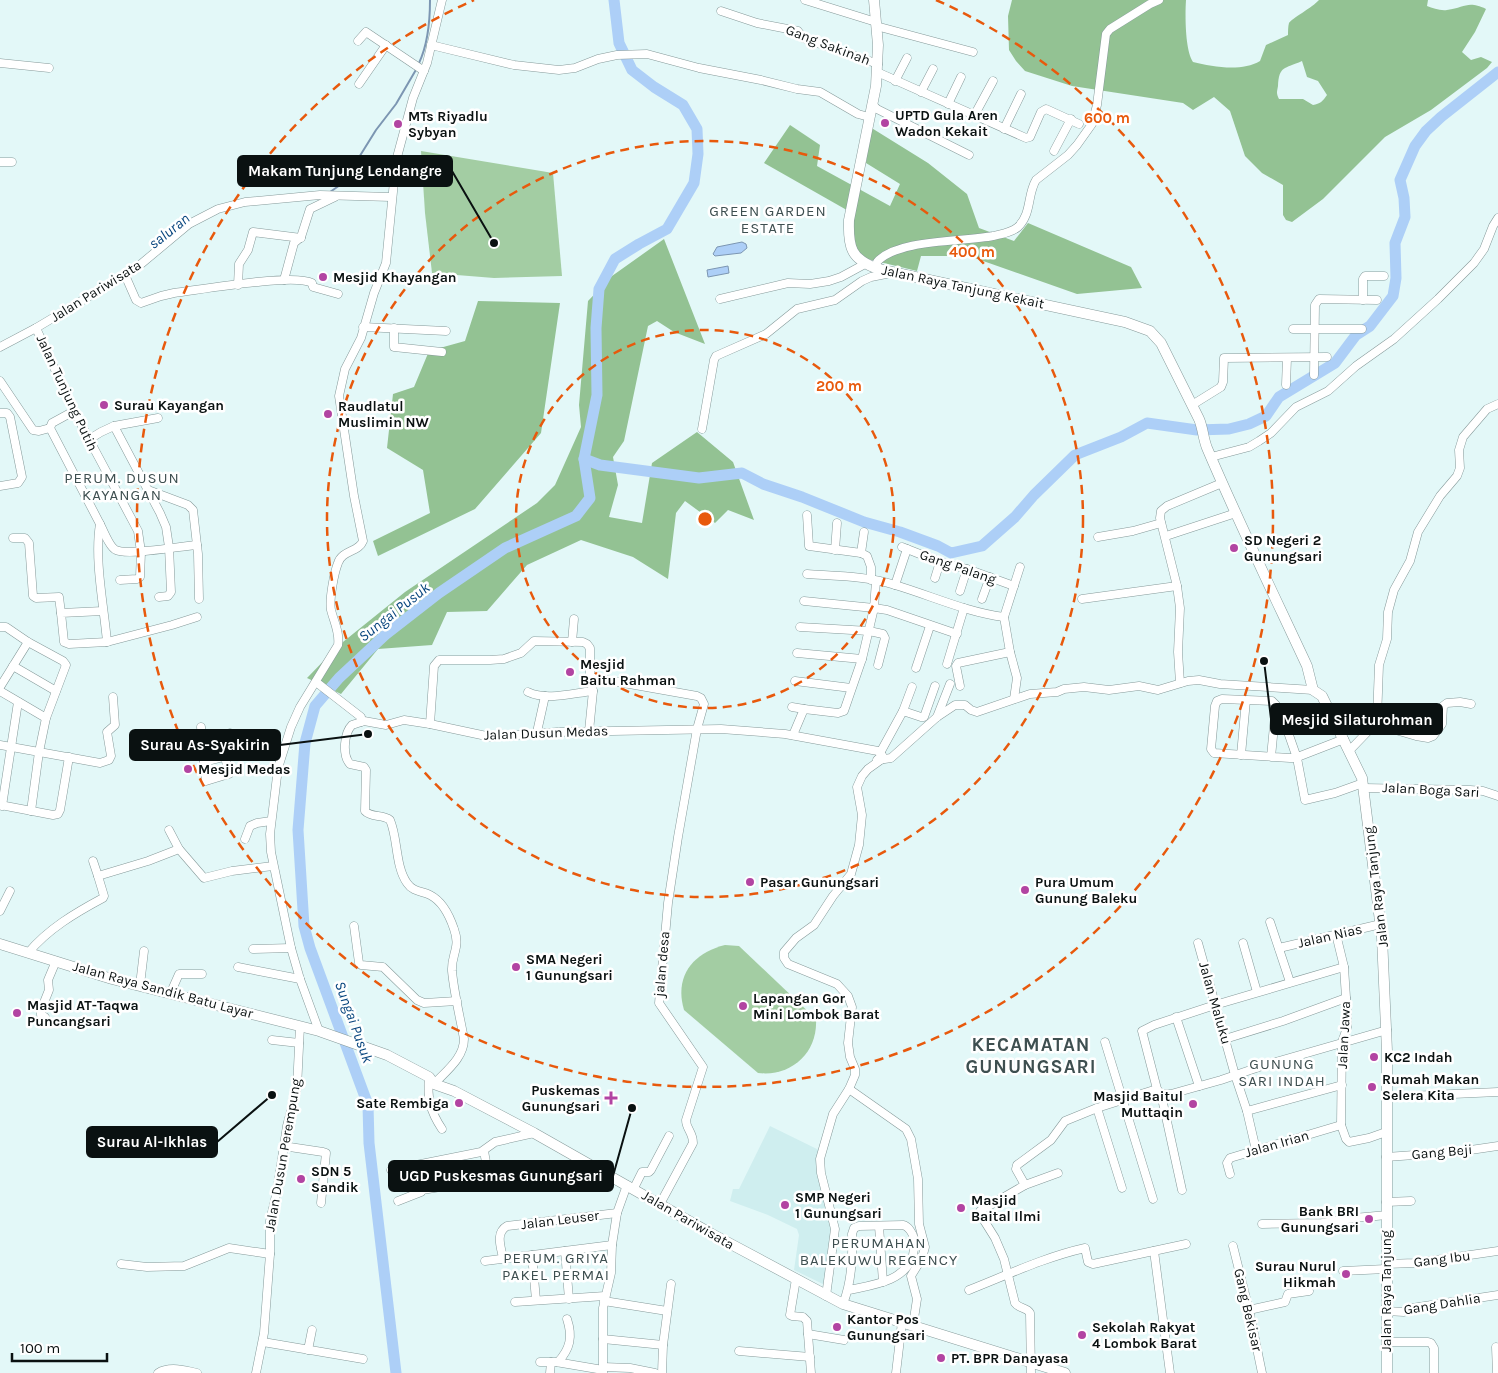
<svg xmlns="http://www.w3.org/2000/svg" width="1498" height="1373" font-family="Karla,sans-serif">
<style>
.built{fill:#cfeeef}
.green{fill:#a3cda3}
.forest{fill:#93c293;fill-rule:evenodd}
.water{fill:#adcff7;stroke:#7c96b2}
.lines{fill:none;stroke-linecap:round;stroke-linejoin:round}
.stream{stroke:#7c96b2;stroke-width:2}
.river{stroke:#adcff7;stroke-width:11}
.minor-casing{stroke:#869a9a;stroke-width:9}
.major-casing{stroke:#869a9a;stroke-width:11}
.minor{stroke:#fff;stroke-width:8}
.major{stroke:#fff;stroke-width:10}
.ring{fill:none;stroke:#e8590c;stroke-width:2.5;stroke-dasharray:9 6}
.poi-dot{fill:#b244a2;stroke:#fff;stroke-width:2}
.labels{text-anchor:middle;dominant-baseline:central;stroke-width:5;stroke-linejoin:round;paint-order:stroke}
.street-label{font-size:14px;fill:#0a1111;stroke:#fff}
.poi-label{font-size:14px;font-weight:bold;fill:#0a1111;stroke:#fff;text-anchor:start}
.neighbourhood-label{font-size:15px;letter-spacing:1px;fill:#3e4f50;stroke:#fff}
.water-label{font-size:15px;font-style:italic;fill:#06447d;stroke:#fff}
.district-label{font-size:19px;font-weight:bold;letter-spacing:1px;fill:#3e4f50;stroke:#fff}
.centre{fill:#e8590c;stroke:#fff;stroke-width:2.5}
.ring-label{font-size:15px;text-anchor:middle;font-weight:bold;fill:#e8590c;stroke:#fff;stroke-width:5;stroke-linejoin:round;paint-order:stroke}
.leader{fill:none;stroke:#0a1111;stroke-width:2}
.callout-dot{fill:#0a1111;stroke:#fff;stroke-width:2}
.callout{fill:#0a1111;stroke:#0a1111;stroke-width:2}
.callout-label{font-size:15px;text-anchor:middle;font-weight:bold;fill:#fff}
</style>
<rect width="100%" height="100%" fill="#e3f8f8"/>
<polygon class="built" points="770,1126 821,1151 834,1230 827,1286 794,1270 799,1235 797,1229 768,1215 730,1201 733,1189 739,1189"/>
<g class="green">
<polygon points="421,151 553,173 562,276 494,278 432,273 425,213"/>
<path d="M725,945L739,946L816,1019C818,1053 791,1077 758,1073L684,1010C674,976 693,953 725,945Z"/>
</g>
<g class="forest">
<path d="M1012,0H1186C1185,15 1185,50 1193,62C1213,67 1242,72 1260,61L1266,45L1288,35C1288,32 1288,26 1289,23C1291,19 1313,7 1319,0H1428L1427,6C1433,8 1440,11 1447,10C1465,8 1467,0 1486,9L1475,32L1462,52L1471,60L1481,57L1492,62L1487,68L1431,110L1385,137L1323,199L1292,222L1286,220L1283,215V185L1262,173L1245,156L1230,111L1214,97L1193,110L1183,103L1072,86L1025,71L1016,61L1009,50L1008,16ZM1302,61L1307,77L1318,81L1327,95C1323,101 1320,104 1313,105L1303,99H1279C1276,93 1277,92 1278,86C1279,66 1284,69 1302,61Z"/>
<polygon points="790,125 820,145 817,166 890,206 900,184 866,163 870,127 928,163 967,194 979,228 1014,241 1028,223 1131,267 1142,288 1077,294 969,256 921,256 917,271 859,257 849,231 852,213 764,163"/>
<polygon points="664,239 705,344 674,332 657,321 648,326 624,441 613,457 618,485 609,517 642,523 652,463 697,432 733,462 754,520 728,510 715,523 685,501 676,513 668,579 633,557 581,540 527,565 487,611 447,612 432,645 378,649 341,694 307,678 338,646 405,592 537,503 555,485 581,427 579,405 588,301 612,276"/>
<polygon points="478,301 560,303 541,433 475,509 378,556 373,541 430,513 423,470 387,448 393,394 414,387 429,351 465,341"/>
</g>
<g class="water">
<polygon points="742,242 746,244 747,248 741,253 715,256 713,254 717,247"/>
<polygon points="728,266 729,273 708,277 707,270"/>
</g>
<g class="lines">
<g class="stream">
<path d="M419,63C428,44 430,21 430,0"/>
<polyline points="330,192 343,183 376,130 396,104 417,68"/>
</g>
<g class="river">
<polyline points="584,459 600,465 699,478 742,473 763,484 802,497 864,522 900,532 938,546 951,553 982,546 1015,517 1034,495 1075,455 1121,437 1147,423 1197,430 1229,429 1249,424 1266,416 1279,397 1335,363 1356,335 1370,326 1393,296 1396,278 1395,243 1405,217 1404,198 1400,180 1415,146 1426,131 1441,117 1498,72"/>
<polyline points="396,1373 369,1143 368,1105 310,948 304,926 298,830 305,743 315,706 339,678 385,635 439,593 505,548 576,516 590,498 584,459 597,395 596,328 599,289 615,259 639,244 667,229 694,183 698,154 697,129 683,105 654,87 632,70 619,43 614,0"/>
</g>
<g class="minor-casing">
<g id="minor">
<polyline points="805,0 876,22"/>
<polyline points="721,11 757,23 798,31 803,38 878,64"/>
<polyline points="876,26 973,52"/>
<polyline points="358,41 366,32 424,71"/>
<polyline points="431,45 514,65 559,70 575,68 598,59 617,55 647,54 699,68 761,80 797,89 820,92 858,114 869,117"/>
<polyline points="0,63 49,68"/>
<polyline points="877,72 1026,138 1030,137 1041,112 1046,109 1079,124"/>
<polyline points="895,81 907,58"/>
<polyline points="359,84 386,45"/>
<polyline points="921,92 933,69"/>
<polyline points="872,104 877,109 969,155"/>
<polyline points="948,104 961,77"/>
<polyline points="974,116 993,81"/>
<polyline points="1004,129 1021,94"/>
<polyline points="1054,151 1071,119"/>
<polyline points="0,162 12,162"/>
<path d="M878,269L877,262C897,239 963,242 993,236C1001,234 1011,233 1018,227C1032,213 1027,195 1036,180L1068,155L1077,145L1092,124L1097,105L1106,34L1110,29L1150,4L1159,0"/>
<path d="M125,275L136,300L141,303L161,296L174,293C199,290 294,273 312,283L313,287L338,294"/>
<polyline points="284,280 294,243 301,237 310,209 335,197"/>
<polyline points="238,285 239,264 248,250 253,232 301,238"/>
<polyline points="720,299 788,283 810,284 829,281 841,277 865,264"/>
<polyline points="1363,300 1363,279 1365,276 1384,276"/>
<polyline points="363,327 446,331"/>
<polyline points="36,328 74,411 138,531 141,552 140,577 137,579 120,580"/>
<polyline points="394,328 394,347 442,352"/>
<polyline points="1293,329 1362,329"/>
<polyline points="0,347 36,328 135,269 189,224 218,209 245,202 320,195 391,197"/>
<polyline points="1314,375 1315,305 1319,299 1377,300"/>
<polyline points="0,381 33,430 39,431 50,428"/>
<polyline points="1286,385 1287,358"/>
<polyline points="1192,405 1221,387 1223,382 1224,358 1327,357"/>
<path d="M74,411L52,423L50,428L100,524C94,560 104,606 107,642L69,644L64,642L61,613L103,611"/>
<polyline points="0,413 7,413 10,417 22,477 18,483 0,486"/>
<polyline points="114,426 158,418"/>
<polyline points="702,429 714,360 716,356 766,334 797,309 835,300 862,281 871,277 891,273"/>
<polyline points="88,440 101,432 114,426 160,513 166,527 169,547 171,592 168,596 159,597"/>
<polyline points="1211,457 1249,447 1259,441 1271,433 1296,407 1328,391 1356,366 1394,339 1438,299 1474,263 1484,249 1493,226 1498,218"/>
<polyline points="148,490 188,505 193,510 198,554 199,599"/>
<polyline points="807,515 809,546 861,553 867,556 871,567 871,580"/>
<path d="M100,524C103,530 110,548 116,550C127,556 181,546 197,545"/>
<polyline points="1166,536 1236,513"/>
<polyline points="1098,537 1133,531 1161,523"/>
<polyline points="13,538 25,538 29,543 33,596 36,598 59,597 61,613"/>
<polyline points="902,547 940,562 967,569 1014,586"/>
<polyline points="835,550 837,523"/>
<polyline points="861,553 864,532"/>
<path d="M807,574C836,576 867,576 895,585C932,596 966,612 1004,617"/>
<polyline points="935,578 940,562"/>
<polyline points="895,585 907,549"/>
<polyline points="1177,586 1180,608 1178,652 1180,683"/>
<polyline points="960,591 967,569"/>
<polyline points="982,599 990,577"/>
<polyline points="1082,599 1177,586 1160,518 1161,511 1167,506 1222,483"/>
<polyline points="804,601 874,608 876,581"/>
<polyline points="0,627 6,627 28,642 63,661 66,665 46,718 39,752 31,811"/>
<polyline points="800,627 869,631 883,634 885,638 878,665"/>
<polyline points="107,642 172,625 197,617"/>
<polyline points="572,642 574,619"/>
<polyline points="797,653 862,659"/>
<polyline points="947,664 964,608"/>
<polyline points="13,666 56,691"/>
<polyline points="916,668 930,626"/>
<path d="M590,677L697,696L701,698L704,704L697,729L678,837L668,903L659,1003L703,1067L686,1120C686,1129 693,1132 693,1143L660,1204"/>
<polyline points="795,681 851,688"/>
<polyline points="316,682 361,717 361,722"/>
<polyline points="960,686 956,666 958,663 1010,652"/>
<polyline points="0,687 28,642"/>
<polyline points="0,691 46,718"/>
<path d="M528,692C547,701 573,693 593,691"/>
<polyline points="1014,699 1017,678 1010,652 1004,617 1020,567"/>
<polyline points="792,707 804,709"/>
<polyline points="903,711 921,717 924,717 935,686"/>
<polyline points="1275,714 1283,718 1297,758 1305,800 1335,793 1363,783"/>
<polyline points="937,717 950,684"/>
<polyline points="430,724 434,666 439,660 490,660 504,659 521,653 534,641 583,642 587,644 590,648 590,677 593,691 589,731"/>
<polyline points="1375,724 1416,736 1428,738 1433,736 1442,724 1443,706 1447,703 1460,702 1471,704"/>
<polyline points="201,727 204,762 243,752 262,753 280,758"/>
<polyline points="1286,727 1331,715"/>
<polyline points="537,732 545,696"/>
<polyline points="230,733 236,752"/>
<polyline points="793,735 804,709 838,713 844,711 862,659 874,608 887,610 957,634"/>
<polyline points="0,745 100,763 109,760 111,756 107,732 115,725 113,697"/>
<polyline points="1349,751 1375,724 1377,719 1379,665 1387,639 1388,612 1394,590 1410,561 1418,532 1440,496 1457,476 1460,468 1459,450 1463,437 1487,409 1498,404"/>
<polyline points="880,753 903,711 912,687"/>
<polyline points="1241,755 1246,700"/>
<polyline points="1271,757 1276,705 1272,701 1222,699 1217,701 1215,706 1211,749 1214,753 1290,758 1295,758 1344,739"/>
<polyline points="878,760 891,758 937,717 955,705 965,705 971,710 977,712 1030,694 1057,692 1064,689 1084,687 1109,690 1139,686 1158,690 1188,681 1199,680 1220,684 1313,690"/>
<polyline points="204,762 206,781 229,774 225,757"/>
<polyline points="1364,788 1470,790 1483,791 1498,796"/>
<polyline points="0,805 53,815 58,814 60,810 69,757"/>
<polyline points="2,806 18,702"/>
<polyline points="169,830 179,849"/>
<polyline points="245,839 250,826 257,823 271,821"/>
<polyline points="93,861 98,876"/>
<polyline points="0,911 10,891"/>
<polyline points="1270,922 1290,982"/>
<polyline points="354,926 359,963 361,965 383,967 417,1000 424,1003 457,1001"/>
<polyline points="1336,934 1344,967 1347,1013 1347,1028 1342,1042 1341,1125 1346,1139 1349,1142 1369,1138 1386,1132"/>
<polyline points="1198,943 1235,1075 1247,1111 1256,1150"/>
<polyline points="1243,943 1257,992"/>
<polyline points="1279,948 1381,924"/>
<polyline points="253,949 291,948"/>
<path d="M28,953C48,929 75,913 103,898L104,896L98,876L148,861L179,849L204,878L232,871L273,866"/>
<polyline points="238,967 300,979"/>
<polyline points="140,985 144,951"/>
<polyline points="171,992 179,974 202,974"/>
<polyline points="45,1017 41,1015 41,1010 49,990 48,980 56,961"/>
<polyline points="1176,1017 1199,1086"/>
<path d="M319,1031L300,979L291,948L271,852L270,834L278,768L291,727L300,707L338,645C340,633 334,622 331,610C329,600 334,573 338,563C342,550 359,552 363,541L354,496L339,396L345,369L361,338L374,293L386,263L396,161L413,98L427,63L442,0"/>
<polyline points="1225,1039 1283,1021 1346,998"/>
<polyline points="272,1040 299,1043"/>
<polyline points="1105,1042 1153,1199"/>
<path d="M429,1077C427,1098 430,1111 442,1129"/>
<path d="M434,1084C446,1071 464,1058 464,1039C460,1017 454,993 452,971C451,954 461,948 454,929C450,917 442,901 430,895C422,891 413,892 407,883C395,866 398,838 390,820C383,814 371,818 365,811L366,770L364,767L350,764C342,755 344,733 352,725L364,721L386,725L404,720L430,724L491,737L558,732L721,729L785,734L878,751L882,755L877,760L882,757V759L868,769L862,776L857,787L862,815L859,845L851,874L833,896L814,925L796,938L784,952V958L788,964L837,984L848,996L852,1007L848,1043L850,1057L855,1069V1075L849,1089L833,1114L820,1159L821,1173L835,1229L826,1296"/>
<polyline points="849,1089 906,1129 911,1139 918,1179 919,1224 925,1247 922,1258 911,1276 917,1299 913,1325"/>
<polyline points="1161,1094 1171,1094 1221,1080 1265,1065 1387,1030"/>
<polyline points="1386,1097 1498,1092"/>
<polyline points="1097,1108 1122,1188"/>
<polyline points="1247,1111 1342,1085"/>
<polyline points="283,1146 323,1152 326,1153 321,1203"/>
<polyline points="1386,1157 1457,1152 1498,1146"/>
<polyline points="391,1170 481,1152 495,1142 534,1133"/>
<polyline points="1230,1174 1227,1163 1230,1158 1341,1125"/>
<polyline points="1025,1185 1058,1173"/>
<polyline points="548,1187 588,1181 609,1174"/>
<polyline points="634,1188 642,1172 649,1172 651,1170 669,1136"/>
<polyline points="422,1190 489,1179 484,1151"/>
<polyline points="1182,1190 1161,1094 1157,1089 1142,1031 1154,1025 1215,1005 1344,967"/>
<polyline points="398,1201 421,1192 416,1165"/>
<polyline points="1386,1202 1411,1201"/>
<polyline points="1262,1224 1322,1223 1354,1218 1387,1215"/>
<polyline points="879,1226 883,1282"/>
<polyline points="1233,1246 1249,1310 1262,1373"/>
<polyline points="565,1251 569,1299"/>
<polyline points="1154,1251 1170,1373"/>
<polyline points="532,1255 536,1300"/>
<path d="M503,1258C501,1247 495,1233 507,1226L617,1213"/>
<polyline points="485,1261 612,1245"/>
<polyline points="121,1264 147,1267 184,1266 229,1248 270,1254"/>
<polyline points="1386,1264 1415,1263 1498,1251"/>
<polyline points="1343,1271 1386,1269"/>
<polyline points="796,1279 790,1315 792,1316 803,1317 807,1321 811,1373"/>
<path d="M969,1290C1007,1275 1045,1257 1085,1248L1088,1262L1093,1264L1186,1244"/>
<polyline points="604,1301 667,1311"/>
<polyline points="515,1302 605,1296"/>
<path d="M843,1304C852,1281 853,1258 852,1234L854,1228L859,1226L903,1225C908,1226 913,1233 914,1239C915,1244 914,1250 913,1255C905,1282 872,1285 849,1290"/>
<polyline points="1249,1310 1285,1302 1288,1294 1309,1291"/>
<polyline points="1386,1311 1404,1312 1412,1308 1498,1295"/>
<polyline points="808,1334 844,1340"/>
<polyline points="603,1339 663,1345"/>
<polyline points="263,1342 363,1359"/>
<polyline points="1386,1342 1428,1342 1431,1343 1434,1348 1434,1373"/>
<polyline points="1496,1347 1497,1373"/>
<polyline points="308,1350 312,1330"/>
<polyline points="739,1351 810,1357"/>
<polyline points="540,1362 556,1362 603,1370"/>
<path d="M558,1362C570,1349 573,1337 567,1319"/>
<polyline points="603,1367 630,1368 655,1373"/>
<path d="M158,1373C169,1366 185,1370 197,1373"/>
<polyline points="256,1373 264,1333 270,1254 270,1221 277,1191 287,1126 297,1088 300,1026"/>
<polyline points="550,1373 551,1362"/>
<polyline points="603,1373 603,1308 611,1273 612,1245 617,1213 627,1185"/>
<polyline points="662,1373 663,1345 671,1284"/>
<polyline points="896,1373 902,1322"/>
<path d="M1031,1373L1030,1313C1027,1307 1019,1309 1015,1303L1004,1259L995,1238L980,1214V1211L1025,1185L1016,1169L1017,1165L1051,1140L1065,1121L1097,1108L1157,1089"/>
</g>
</g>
<g class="major-casing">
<g id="major">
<path d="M874,0L878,45L876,86L849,220C848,248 851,259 878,269L1125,322L1150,331L1161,343L1199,419C1203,428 1203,438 1207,448C1238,521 1273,593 1307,666L1313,690L1322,696L1362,778L1382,937L1387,1051V1373"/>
<polyline points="0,944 112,979 319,1031 387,1055 429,1077 434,1084 454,1091 534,1133 712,1234 843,1304 1065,1373"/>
</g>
</g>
<use href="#minor" class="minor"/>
<use href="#major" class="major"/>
</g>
<g class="ring">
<circle cx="705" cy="519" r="189"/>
<circle cx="705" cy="519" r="378"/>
<path d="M936 0A568 568 0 1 1 474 0"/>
</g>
<g class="poi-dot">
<circle cx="885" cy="123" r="5"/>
<circle cx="398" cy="124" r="5"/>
<circle cx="323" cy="277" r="5"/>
<circle cx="104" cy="405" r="5"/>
<circle cx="328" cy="414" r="5"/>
<circle cx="1234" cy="548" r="5"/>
<circle cx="570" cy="672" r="5"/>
<circle cx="188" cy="769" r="5"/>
<circle cx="750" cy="882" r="5"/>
<circle cx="1025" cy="890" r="5"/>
<circle cx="516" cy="967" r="5"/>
<circle cx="743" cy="1006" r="5"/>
<circle cx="17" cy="1013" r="5"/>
<circle cx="1374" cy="1057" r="5"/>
<circle cx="1372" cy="1087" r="5"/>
<path d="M608.5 1090.5h5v5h5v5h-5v5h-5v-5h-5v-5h5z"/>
<circle cx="459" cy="1103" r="5"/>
<circle cx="1193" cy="1104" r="5"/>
<circle cx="301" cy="1179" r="5"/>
<circle cx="785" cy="1205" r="5"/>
<circle cx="961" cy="1208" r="5"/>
<circle cx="1369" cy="1219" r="5"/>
<circle cx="1346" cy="1274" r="5"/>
<circle cx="837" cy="1327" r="5"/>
<circle cx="1082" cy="1335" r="5"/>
<circle cx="941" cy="1358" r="5"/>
</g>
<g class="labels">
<g class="street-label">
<text transform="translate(828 45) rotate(21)">Gang Sakinah</text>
<text transform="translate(963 287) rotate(12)">Jalan Raya Tanjung Kekait</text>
<text transform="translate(96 291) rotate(-32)">Jalan Pariwisata</text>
<text transform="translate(67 393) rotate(65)">Jalan Tunjung Putih</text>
<text transform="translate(958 567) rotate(19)">Gang Palang</text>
<text transform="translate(546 733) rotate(-2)">Jalan Dusun Medas</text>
<text transform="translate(1431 790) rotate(3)">Jalan Boga Sari</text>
<text transform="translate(1376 887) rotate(-97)">Jalan Raya Tanjung</text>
<text transform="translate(1330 936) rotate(-13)">Jalan Nias</text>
<text transform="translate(662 964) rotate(-85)">jalan desa</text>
<text transform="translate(163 990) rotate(15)">Jalan Raya Sandik Batu Layar</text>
<text transform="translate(1215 1003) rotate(74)">Jalan Maluku</text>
<text transform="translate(1344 1035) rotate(-87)">Jalan Jawa</text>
<text transform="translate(1277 1144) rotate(-16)">Jalan Irian</text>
<text transform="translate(1442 1152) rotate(-5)">Gang Beji</text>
<text transform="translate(283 1155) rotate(-80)">Jalan Dusun Perempung</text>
<text transform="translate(560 1220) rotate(-7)">Jalan Leuser</text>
<text transform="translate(688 1220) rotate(30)">Jalan Pariwisata</text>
<text transform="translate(1442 1259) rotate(-7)">Gang Ibu</text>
<text transform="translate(1386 1291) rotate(-90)">Jalan Raya Tanjung</text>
<text transform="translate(1442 1304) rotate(-9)">Gang Dahlia</text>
<text transform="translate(1248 1310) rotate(77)">Gang Bekisar</text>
</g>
<g class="poi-label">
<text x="895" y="115">UPTD Gula Aren<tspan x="895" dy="16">Wadon Kekait</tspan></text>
<text x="408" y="116">MTs Riyadlu<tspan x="408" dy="16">Sybyan</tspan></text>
<text x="333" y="277">Mesjid Khayangan</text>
<text x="114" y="405">Surau Kayangan</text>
<text x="338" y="406">Raudlatul<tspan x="338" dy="16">Muslimin NW</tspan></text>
<text x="1244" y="540">SD Negeri 2<tspan x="1244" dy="16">Gunungsari</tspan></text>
<text x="580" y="664">Mesjid<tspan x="580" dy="16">Baitu Rahman</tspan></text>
<text x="198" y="769">Mesjid Medas</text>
<text x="760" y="882">Pasar Gunungsari</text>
<text x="1035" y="882">Pura Umum<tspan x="1035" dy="16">Gunung Baleku</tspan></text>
<text x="526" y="959">SMA Negeri<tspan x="526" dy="16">1 Gunungsari</tspan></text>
<text x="753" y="998">Lapangan Gor<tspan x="753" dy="16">Mini Lombok Barat</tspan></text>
<text x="27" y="1005">Masjid AT-Taqwa<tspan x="27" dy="16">Puncangsari</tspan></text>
<text x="1384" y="1057">KC2 Indah</text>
<text x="1382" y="1079">Rumah Makan<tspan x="1382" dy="16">Selera Kita</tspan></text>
<text x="600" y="1090" text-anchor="end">Puskemas<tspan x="600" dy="16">Gunungsari</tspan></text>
<text x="1183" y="1096" text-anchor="end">Masjid Baitul<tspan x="1183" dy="16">Muttaqin</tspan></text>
<text x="449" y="1103" text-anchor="end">Sate Rembiga</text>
<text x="311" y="1171">SDN 5<tspan x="311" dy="16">Sandik</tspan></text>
<text x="795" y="1197">SMP Negeri<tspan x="795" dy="16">1 Gunungsari</tspan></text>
<text x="971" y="1200">Masjid<tspan x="971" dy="16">Baital Ilmi</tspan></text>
<text x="1359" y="1211" text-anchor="end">Bank BRI<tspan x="1359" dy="16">Gunungsari</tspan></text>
<text x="1336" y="1266" text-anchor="end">Surau Nurul<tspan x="1336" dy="16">Hikmah</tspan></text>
<text x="847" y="1319">Kantor Pos<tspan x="847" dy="16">Gunungsari</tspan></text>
<text x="1092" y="1327">Sekolah Rakyat<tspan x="1092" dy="16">4 Lombok Barat</tspan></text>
<text x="951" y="1358">PT. BPR Danayasa</text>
</g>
<g class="neighbourhood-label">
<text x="768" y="211">GREEN GARDEN<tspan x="768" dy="17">ESTATE</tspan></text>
<text x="122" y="478">PERUM. DUSUN<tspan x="122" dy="17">KAYANGAN</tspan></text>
<text x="1282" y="1064">GUNUNG<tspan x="1282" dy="17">SARI INDAH</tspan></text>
<text x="879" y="1243">PERUMAHAN<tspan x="879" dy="17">BALEKUWU REGENCY</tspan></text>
<text x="556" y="1258">PERUM. GRIYA<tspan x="556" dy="17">PAKEL PERMAI</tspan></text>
</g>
<g class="water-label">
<text transform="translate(169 231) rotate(-38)">saluran</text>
<text transform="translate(394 612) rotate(-38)">Sungai Pusuk</text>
<text transform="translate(354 1022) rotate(70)">Sungai Pusuk</text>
</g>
<g class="district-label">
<text x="1031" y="1045">KECAMATAN<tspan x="1031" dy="22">GUNUNGSARI</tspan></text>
</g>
</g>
<circle cx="705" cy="519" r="8" class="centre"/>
<g class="ring-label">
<text x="1107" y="123">600 m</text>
<text x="972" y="257">400 m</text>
<text x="839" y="391">200 m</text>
</g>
<path class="leader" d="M494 243L452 171M1264 661L1271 719M368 734L280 745M272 1095L217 1142M632 1108L613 1176"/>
<g class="callout-dot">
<circle cx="494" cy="243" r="5"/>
<circle cx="1264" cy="661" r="5"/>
<circle cx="368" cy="734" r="5"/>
<circle cx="272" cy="1095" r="5"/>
<circle cx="632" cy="1108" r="5"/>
</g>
<g class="callout">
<rect x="238" y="156" width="214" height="30" rx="5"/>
<rect x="1271" y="704" width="171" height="30" rx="5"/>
<rect x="130" y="730" width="150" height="30" rx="5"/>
<rect x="87" y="1127" width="130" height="30" rx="5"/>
<rect x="389" y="1161" width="224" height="30" rx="5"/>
</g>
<g class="callout-label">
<text x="345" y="176">Makam Tunjung Lendangre</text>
<text x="1357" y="725">Mesjid Silaturohman</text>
<text x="205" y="750">Surau As-Syakirin</text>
<text x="152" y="1147">Surau Al-Ikhlas</text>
<text x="501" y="1181">UGD Puskesmas Gunungsari</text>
</g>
<path d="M12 1353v8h95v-8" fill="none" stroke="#0a1111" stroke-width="2.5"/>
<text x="20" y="1353" font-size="15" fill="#0a1111" stroke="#ffffff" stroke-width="4" paint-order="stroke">100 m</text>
</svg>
